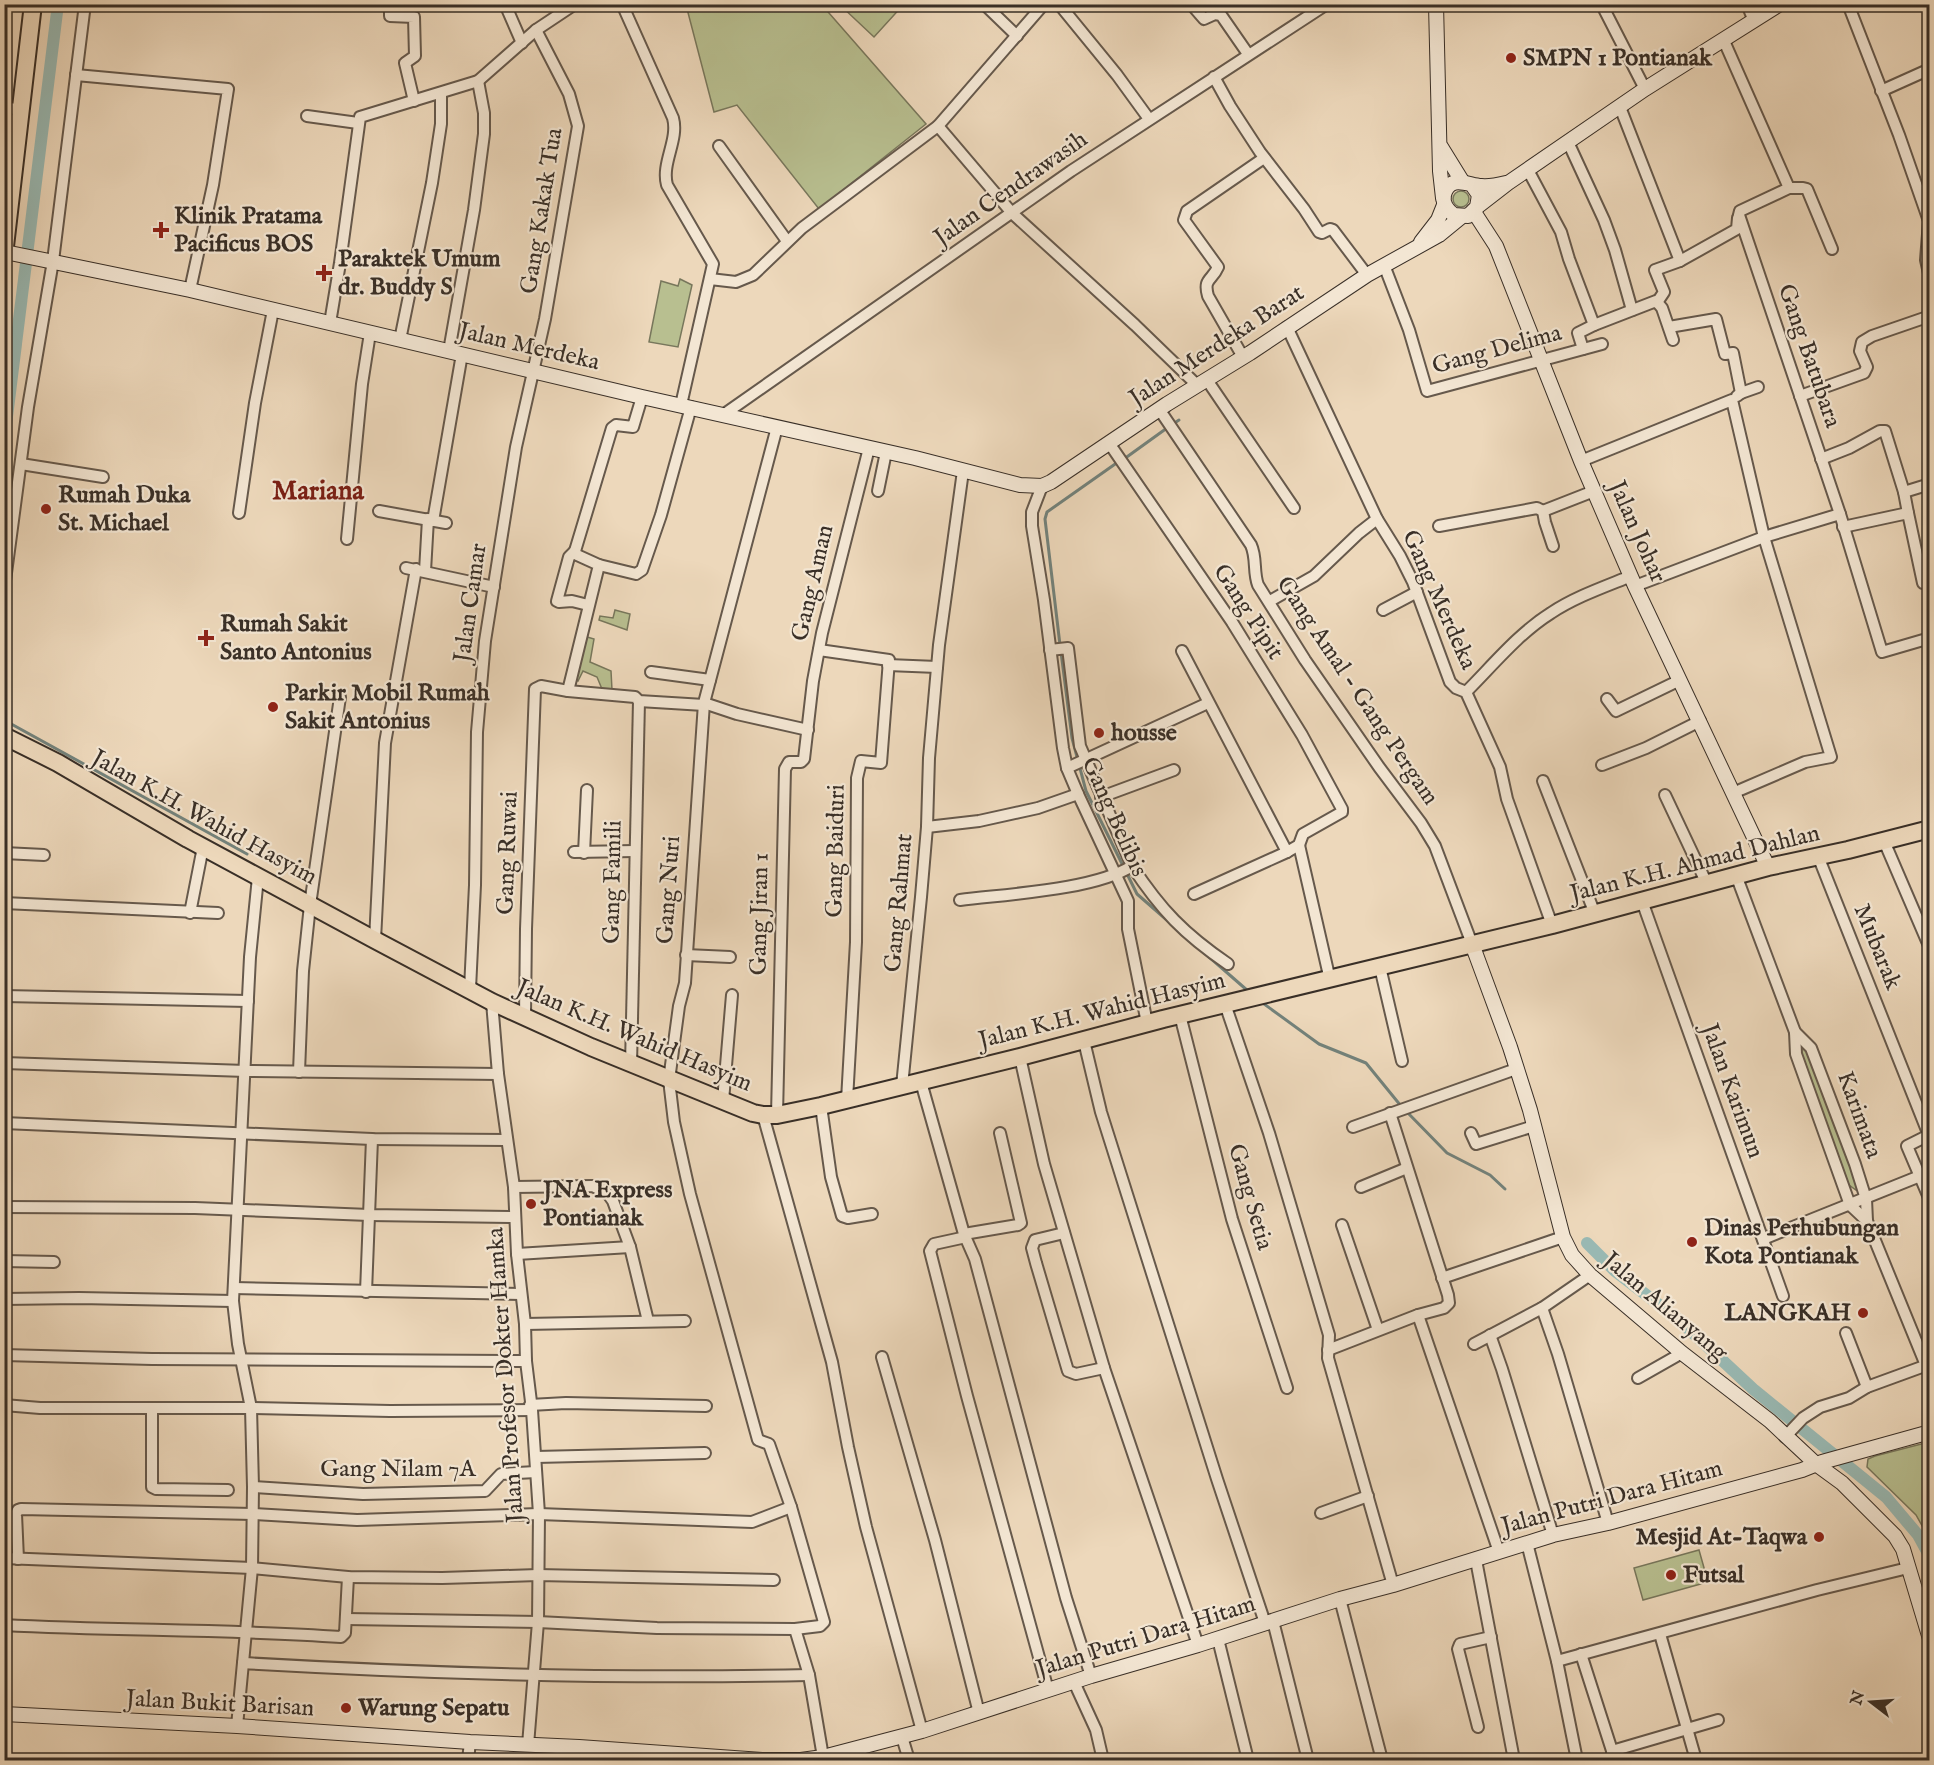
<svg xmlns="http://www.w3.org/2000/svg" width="1934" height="1765" font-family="'IM FELL English',serif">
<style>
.green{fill:#b8bf90;stroke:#78775c;stroke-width:1.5}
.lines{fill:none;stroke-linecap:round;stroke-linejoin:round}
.stream{stroke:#73827b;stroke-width:3}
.canal{stroke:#99b9b3;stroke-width:12}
.street-casing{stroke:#66594c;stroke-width:14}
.secondary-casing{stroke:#392f27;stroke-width:16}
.primary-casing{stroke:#392f27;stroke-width:20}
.street{stroke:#f3e6d3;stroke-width:10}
.secondary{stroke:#f3e6d3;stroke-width:14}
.primary{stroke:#edd8bb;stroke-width:16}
.poi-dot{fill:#8f2418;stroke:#f3e6d3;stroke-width:2}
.labels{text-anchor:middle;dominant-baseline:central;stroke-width:4.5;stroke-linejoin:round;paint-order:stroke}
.poi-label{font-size:24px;font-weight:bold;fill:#392f27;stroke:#f3e6d3;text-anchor:start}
.street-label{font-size:24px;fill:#392f27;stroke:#f3e6d3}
.quarter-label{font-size:27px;font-weight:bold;fill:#7a1f14;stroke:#f3e6d3}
</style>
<rect width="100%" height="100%" fill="#edd8bb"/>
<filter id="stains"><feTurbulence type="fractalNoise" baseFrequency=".00333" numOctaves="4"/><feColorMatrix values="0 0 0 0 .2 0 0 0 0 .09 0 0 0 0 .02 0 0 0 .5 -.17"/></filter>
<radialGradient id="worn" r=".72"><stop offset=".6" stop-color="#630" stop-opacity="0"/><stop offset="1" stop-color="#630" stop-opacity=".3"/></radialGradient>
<g class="green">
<polygon points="904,4 874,37 840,5 840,4"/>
<polygon points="686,5 822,5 926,124 819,209 737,105 714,112"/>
<circle cx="1461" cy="199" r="8"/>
<polygon points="680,279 692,285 678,347 649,342 661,281 678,286"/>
<polygon points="615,610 630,614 627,630 599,620 600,616 613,618"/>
<polygon points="584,636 594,639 590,662 611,671 612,690 602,689 597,677 583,671 578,681 575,680"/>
<polygon points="1800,1045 1809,1052 1859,1182 1856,1190 1849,1185 1800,1056"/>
<polygon points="1929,1442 1930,1442 1929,1538 1916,1515 1867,1467 1868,1459 1875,1456"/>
<polygon points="1699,1550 1708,1582 1643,1600 1634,1568"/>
</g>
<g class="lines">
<g class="stream">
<polyline points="1173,424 1179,420"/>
<polyline points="1124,459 1167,428"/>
<polyline points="1060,645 1045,519 1047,512 1118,462"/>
<polyline points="1061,652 1072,738 1086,791 1137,894 1248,991"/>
<polyline points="4,720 247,854"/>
<polyline points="1260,1001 1319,1044 1366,1063 1401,1106"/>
<polyline points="1406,1111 1447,1153 1490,1175 1505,1189"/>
</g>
<g class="canal">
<polyline points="4,441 58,4"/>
<polyline points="1587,1243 1615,1271 1679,1320 1753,1389 1886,1497 1918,1535 1930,1557"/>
</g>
<g class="street-casing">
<g id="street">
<polyline points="390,4 390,16 414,17 415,56 405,63 414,101"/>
<polyline points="505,4 522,43"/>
<path d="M622,4L673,118C679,140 661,163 667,185L713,264L681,405"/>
<polyline points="984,4 1017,36"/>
<polyline points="1059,4 1117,75 1149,119"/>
<polyline points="1191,4 1204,19 1215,14 1221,15 1248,54"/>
<polyline points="1747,4 1754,21"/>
<polyline points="1848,4 1899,135 1929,221 1926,260 1930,278"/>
<polyline points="1603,7 1645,89"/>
<polyline points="76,75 228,89 213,185 190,290"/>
<polyline points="1214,77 1230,106 1260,152 1304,209 1319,232 1322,233 1330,229 1333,230 1367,275"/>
<polyline points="1881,91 1930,69"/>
<polyline points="4,107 20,110"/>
<polyline points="1620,107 1680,261"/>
<polyline points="307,116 358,123"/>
<polyline points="938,126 1044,4"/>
<polyline points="1568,142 1604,220 1615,250 1632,310"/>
<polyline points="719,146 787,241"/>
<polyline points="1528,170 1561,232 1569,259 1594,325 1656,301 1662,308 1673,340"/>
<polyline points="1789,188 1803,188 1807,189 1832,249"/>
<polyline points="1384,265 1409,330 1427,391 1602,344"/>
<polyline points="710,279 736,282 753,275 802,228 938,126 1012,213 1135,325 1197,385"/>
<polyline points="1658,301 1664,292 1655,270 1680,261 1737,229 1738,218"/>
<polyline points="330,323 340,263 360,117 478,81 536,30 575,4"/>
<polyline points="1287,327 1377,519 1400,556 1413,582 1450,682 1456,688 1466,692 1500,767 1507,799 1552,925"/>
<polyline points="1669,327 1716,319 1725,354 1733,353 1741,393"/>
<polyline points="400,340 432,183 441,124 441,93"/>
<polyline points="1583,349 1578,333 1594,325"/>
<polyline points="449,351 474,210 484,134 484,113 478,81"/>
<path d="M1243,357L1208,296C1203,278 1212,281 1218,267L1184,220L1187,211L1264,158"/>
<polyline points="1207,380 1294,508"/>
<polyline points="1737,396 1741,393 1758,387"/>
<polyline points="1800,396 1864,373 1867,367 1860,351 1862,342 1872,336 1930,316"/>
<path d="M1159,409L1251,545C1257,558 1253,572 1258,585L1305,660L1379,767L1421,823L1435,846L1472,944"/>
<polyline points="723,415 1071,171 1327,4"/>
<polyline points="1109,443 1232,622 1302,735 1342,809 1342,812 1303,834 1299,845 1287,852 1194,894"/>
<polyline points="1821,459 1849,448 1880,431 1885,431 1904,492 1908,513"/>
<polyline points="1581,461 1732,400 1764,537 1831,757 1805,762 1733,793"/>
<polyline points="21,464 103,477"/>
<polyline points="1042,486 1032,512 1032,526 1044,600 1063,748 1067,768 1078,794 1128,901 1128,929 1147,1023"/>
<polyline points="878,491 886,452"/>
<polyline points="1904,492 1930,484"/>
<polyline points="379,511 446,523"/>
<polyline points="239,513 255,403 273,310"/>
<polyline points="1840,514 1882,652 1930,638"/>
<polyline points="433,521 462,354"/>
<polyline points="1439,526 1537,508 1543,511"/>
<polyline points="1843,527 1908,513 1923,583"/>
<polyline points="347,539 362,384 370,333"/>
<polyline points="1553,546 1545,522 1543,511 1594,491"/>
<polyline points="575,551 569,557 557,601 559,602 572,601 588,605"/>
<polyline points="599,565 636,574 642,570 661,515 691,407"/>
<polyline points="406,568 494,587"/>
<polyline points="425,571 428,519"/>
<polyline points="1635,586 1764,537 1840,514 1739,215 1740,211 1789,188 1724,41"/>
<polyline points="4,588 28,407 53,261 85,4"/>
<polyline points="1270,601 1314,576 1359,533 1377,519"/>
<polyline points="1383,610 1417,592"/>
<polyline points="819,650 889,660 881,763 861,761 857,778 856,942 847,1100"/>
<polyline points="1182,651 1287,852"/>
<polyline points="888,665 937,667"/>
<polyline points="651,672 710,680"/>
<polyline points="568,691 599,565 577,555 575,551 612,428 616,425 633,427 642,397"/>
<path d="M1466,692C1493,665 1519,633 1551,613C1575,597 1604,587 1631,576"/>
<polyline points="1607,699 1616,711 1680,680"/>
<polyline points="704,703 737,714 808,730"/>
<polyline points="1602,765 1646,748 1700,721"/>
<polyline points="1067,768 1208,703"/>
<polyline points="1543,781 1595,914"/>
<polyline points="1665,795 1707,884"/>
<polyline points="1101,797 1174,770"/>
<polyline points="927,827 979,821 1038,808 1078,794"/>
<polyline points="1884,841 1930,948"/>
<polyline points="1299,845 1330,980"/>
<polyline points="574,852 635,851"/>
<polyline points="4,853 44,855"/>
<polyline points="584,853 587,790"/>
<polyline points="1818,856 1928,1133 1927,1136 1907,1146 1930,1200"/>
<path d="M1132,866C1161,910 1184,934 1228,964"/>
<polyline points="1736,875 1795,1032 1811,1048 1855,1164 1866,1199 1867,1221 1930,1375"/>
<path d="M960,900C1007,894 1094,890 1132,866L1080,746L1068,648L1050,650"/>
<polyline points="1642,901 1783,1296"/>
<polyline points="4,903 218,913"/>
<polyline points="190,913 203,847"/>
<polyline points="375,940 385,743 416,569"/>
<polyline points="686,955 730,957"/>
<polyline points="1380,967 1402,1061"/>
<polyline points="470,989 475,885 477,732 485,641 516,447 545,319 578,126 569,94 536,30"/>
<polyline points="4,996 248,1001"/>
<polyline points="492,1002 498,1074 514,1187 517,1254 525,1324 526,1361 532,1410 539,1514 538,1622 528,1745"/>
<polyline points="1225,1004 1269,1133 1329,1335 1328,1358 1393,1585"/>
<polyline points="1180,1015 1232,1219 1287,1388"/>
<polyline points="525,1016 526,929 535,689 541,686 568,691 635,697 639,701 704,705"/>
<polyline points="1795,1032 1796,1054 1850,1205 1867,1221"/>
<polyline points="1084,1041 1101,1112 1217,1479 1265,1623"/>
<polyline points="1020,1057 1044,1164 1104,1368 1198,1645"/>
<polyline points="4,1063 246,1071 498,1074"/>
<polyline points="631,1065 639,701"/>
<polyline points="299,1072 303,971 310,905 340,697"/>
<polyline points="921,1082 964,1234 975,1259 1066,1598 1091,1676"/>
<polyline points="902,1086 921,897 927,827 929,758 939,645 963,471"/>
<polyline points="723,1101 732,995"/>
<polyline points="821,1106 831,1177 842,1216 848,1218 872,1214"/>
<polyline points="763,1115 832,1362 848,1447 866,1527 922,1731"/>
<polyline points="777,1115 785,769 789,762 801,762 804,759 813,681 822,633 869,448"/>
<polyline points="4,1123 372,1139 506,1140"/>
<polyline points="1353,1127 1516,1069"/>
<polyline points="1471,1133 1476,1144 1534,1126"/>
<polyline points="514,1187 593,1186 608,1194 613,1201 630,1247 648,1321"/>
<polyline points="1361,1187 1407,1168"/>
<polyline points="4,1207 195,1208 369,1215 515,1217"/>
<polyline points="1342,1225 1378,1330"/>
<polyline points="1064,1233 1035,1240 1032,1248 1036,1263 1068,1371 1076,1374 1104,1368"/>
<polyline points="964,1234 1018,1225 1021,1223 1000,1133"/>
<polyline points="966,1237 934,1244 930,1251 967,1396 1048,1690"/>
<polyline points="1763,1239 1920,1176"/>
<polyline points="517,1254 630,1247"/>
<polyline points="4,1261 54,1262"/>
<polyline points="1442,1278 1563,1237"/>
<polyline points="234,1288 521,1294"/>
<polyline points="366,1292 372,1139"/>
<polyline points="4,1299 79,1298 233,1301"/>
<polyline points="1542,1308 1558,1354 1608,1523"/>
<polyline points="1418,1315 1499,1552"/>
<polyline points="525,1324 685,1321"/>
<polyline points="1846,1333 1867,1387"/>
<polyline points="1490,1335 1502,1369 1553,1535"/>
<polyline points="1474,1344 1542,1308 1590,1275"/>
<polyline points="1328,1350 1418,1315 1444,1308 1449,1303 1448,1295 1390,1113"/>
<polyline points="4,1355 152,1359 526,1361"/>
<polyline points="882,1357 935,1540 979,1713"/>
<polyline points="1638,1378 1682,1353"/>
<polyline points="4,1405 40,1408 251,1408 390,1411 532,1410"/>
<polyline points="530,1405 566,1403 706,1406"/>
<polyline points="152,1408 152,1487 156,1489 228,1490"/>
<polyline points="1785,1437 1803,1418 1820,1407 1849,1398 1867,1387 1930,1364"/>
<polyline points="536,1457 705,1453"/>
<polyline points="253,1487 363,1494 485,1491 501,1474 536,1472"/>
<polyline points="1321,1513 1368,1496"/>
<polyline points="1527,1543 1557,1661 1577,1760"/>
<polyline points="4,1558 252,1568 348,1577 442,1578 538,1575 774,1580"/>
<polyline points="18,1559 16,1514 18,1510 21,1509 253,1514 357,1520 539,1514 752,1522 791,1507"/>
<polyline points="1476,1560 1514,1760"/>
<polyline points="1340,1599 1382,1760"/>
<polyline points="346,1619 538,1622 657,1628 795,1629 820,1626 824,1622 791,1507 769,1444 758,1440 690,1194 674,1122 669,1080 679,1006 685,983 704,703 777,427"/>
<polyline points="1273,1621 1308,1760"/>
<path d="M4,1625C117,1631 229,1629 341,1637L345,1633L348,1577"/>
<polyline points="795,1629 809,1675 823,1757"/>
<polyline points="1660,1634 1696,1760"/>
<polyline points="1218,1639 1248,1760"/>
<polyline points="1581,1654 1615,1760"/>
<polyline points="1557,1661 1817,1590 1908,1568"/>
<path d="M243,1663C432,1674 620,1679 809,1675"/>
<polyline points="1074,1682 1096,1730 1103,1760"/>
<polyline points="237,1726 252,1568 253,1487 251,1408 238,1344 233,1301 250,957 258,877"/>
<polyline points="1478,1727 1458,1649 1460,1644 1491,1637"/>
<polyline points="902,1737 909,1760"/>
<polyline points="1612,1751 1718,1720"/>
<polyline points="468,1760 470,1742"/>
</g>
</g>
<g class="secondary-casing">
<g id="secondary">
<polyline points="1436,4 1440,171 1443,198"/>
<polyline points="1441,147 1462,181"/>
<path d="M1472,185L1479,195L1477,207L1468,216L1454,215C1447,210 1442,204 1444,195C1449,174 1468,185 1481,186C1490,187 1498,185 1506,183"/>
<polyline points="1477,207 1508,183 1645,89 1780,4"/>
<polyline points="1474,212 1496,246 1581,461 1635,586 1768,867"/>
<polyline points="1421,242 1438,220 1444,205"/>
<polyline points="5,252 190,290 642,397 915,458 1020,485 1042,486 1051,482 1167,404 1250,353 1367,275 1439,235 1461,217"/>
<polyline points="1472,944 1510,1047 1530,1110 1563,1237 1572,1255 1590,1275 1682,1353 1770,1421 1816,1464 1842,1483 1895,1536 1903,1549 1930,1639"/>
<polyline points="4,1714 237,1726 470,1742 579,1747 762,1760 801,1760 823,1757 922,1731 1091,1676 1198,1645 1340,1599 1393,1585 1553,1535 1608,1523 1802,1470 1822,1462 1930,1432"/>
</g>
</g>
<g class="primary-casing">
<g id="primary">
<polyline points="4,255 33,4"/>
<polyline points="4,736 58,763 188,839 375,940 492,1002 591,1047 753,1113 763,1115 777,1115 821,1106 1020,1057 1163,1019 1552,925 1768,867 1848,850 1930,829"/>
</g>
</g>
<use href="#street" class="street"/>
<use href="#secondary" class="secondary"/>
<use href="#primary" class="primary"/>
</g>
<g class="poi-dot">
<circle cx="1511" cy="58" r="6"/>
<path d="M158 221h6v6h6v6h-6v6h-6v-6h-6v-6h6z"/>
<path d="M321 264h6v6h6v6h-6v6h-6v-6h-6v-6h6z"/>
<circle cx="46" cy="509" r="6"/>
<path d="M203 629h6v6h6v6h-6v6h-6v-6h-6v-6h6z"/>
<circle cx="273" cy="707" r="6"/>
<circle cx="1099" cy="733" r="6"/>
<circle cx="531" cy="1204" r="6"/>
<circle cx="1692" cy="1242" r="6"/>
<circle cx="1863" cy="1313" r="6"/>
<circle cx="1819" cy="1537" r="6"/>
<circle cx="1671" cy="1575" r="6"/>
<circle cx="346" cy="1708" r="6"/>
</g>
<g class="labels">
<g class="poi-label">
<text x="1523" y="58">SMPN 1 Pontianak</text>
<text x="174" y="216">Klinik Pratama<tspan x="174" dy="28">Pacificus BOS</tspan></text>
<text x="338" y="259">Paraktek Umum<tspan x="338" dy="28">dr. Buddy S</tspan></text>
<text x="58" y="495">Rumah Duka<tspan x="58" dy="28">St. Michael</tspan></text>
<text x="220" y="624">Rumah Sakit<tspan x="220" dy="28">Santo Antonius</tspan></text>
<text x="285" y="693">Parkir Mobil Rumah<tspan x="285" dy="28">Sakit Antonius</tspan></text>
<text x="1111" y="733">housse</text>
<text x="543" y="1190">JNA Express<tspan x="543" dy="28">Pontianak</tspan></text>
<text x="1704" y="1228">Dinas Perhubungan<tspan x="1704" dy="28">Kota Pontianak</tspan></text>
<text x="1851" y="1313" text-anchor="end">LANGKAH</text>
<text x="1807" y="1537" text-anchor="end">Mesjid At-Taqwa</text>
<text x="1683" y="1575">Futsal</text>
<text x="358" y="1708">Warung Sepatu</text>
</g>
<g class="street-label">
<text transform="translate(1011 189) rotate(-35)">Jalan Cendrawasih</text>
<text transform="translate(542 211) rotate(-81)">Gang Kakak Tua</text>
<text transform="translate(1217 346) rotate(-33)">Jalan Merdeka Barat</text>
<text transform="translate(529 347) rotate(13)">Jalan Merdeka</text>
<text transform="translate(1497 350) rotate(-15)">Gang Delima</text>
<text transform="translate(1809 356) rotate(71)">Gang Batubara</text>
<text transform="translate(1637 532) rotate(66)">Jalan Johar</text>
<text transform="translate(813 583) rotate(-77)">Gang Aman</text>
<text transform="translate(1439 600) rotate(66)">Gang Merdeka</text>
<text transform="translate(471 603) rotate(-82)">Jalan Camar</text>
<text transform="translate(1248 612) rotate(57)">Gang Pipit</text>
<text transform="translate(1357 691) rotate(56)">Gang Amal - Gang Pergam</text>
<text transform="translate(1114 817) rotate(66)">Gang Belibis</text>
<text transform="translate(204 818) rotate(29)">Jalan K.H. Wahid Hasyim</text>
<text transform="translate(836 851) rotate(-89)">Gang Baiduri</text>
<text transform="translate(508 853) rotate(-88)">Gang Ruwai</text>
<text transform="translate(1695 864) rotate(-14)">Jalan K.H. Ahmad Dahlan</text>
<text transform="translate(613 882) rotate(-89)">Gang Famili</text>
<text transform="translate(669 890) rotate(-86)">Gang Nuri</text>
<text transform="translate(899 903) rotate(-85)">Gang Rahmat</text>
<text transform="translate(760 914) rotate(-89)">Gang Jiran 1</text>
<text transform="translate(1877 947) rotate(68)">Mubarak</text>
<text transform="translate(1102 1011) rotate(-14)">Jalan K.H. Wahid Hasyim</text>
<text transform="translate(634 1036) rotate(23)">Jalan K.H. Wahid Hasyim</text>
<text transform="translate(1732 1091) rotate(70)">Jalan Karimun</text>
<text transform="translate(1859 1115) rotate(70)">Karimata</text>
<text transform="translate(1250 1197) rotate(74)">Gang Setia</text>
<text transform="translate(1665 1307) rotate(40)">Jalan Alianyang</text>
<text transform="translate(506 1375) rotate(-94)">Jalan Profesor Dokter Hamka</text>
<text x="398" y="1469">Gang Nilam 7A</text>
<text transform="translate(1612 1498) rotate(-15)">Jalan Putri Dara Hitam</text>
<text transform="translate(1146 1637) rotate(-17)">Jalan Putri Dara Hitam</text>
<text transform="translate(220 1704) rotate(3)">Jalan Bukit Barisan</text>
</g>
<g class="quarter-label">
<text x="318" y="492">Mariana</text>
</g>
</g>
<rect width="1934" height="1765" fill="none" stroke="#edd8bb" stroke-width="24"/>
<rect x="6" y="6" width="1922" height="1753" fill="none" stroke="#392f27" stroke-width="3"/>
<rect x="12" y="12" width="1910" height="1741" fill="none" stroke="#392f27" stroke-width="1.5"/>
<g transform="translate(1871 1702) rotate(287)" stroke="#f3e6d3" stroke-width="4.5" paint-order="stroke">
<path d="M0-4.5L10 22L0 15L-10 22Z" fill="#392f27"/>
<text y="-9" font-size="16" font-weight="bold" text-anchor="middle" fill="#392f27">N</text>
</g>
<rect width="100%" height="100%" filter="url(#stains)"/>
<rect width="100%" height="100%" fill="url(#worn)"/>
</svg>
